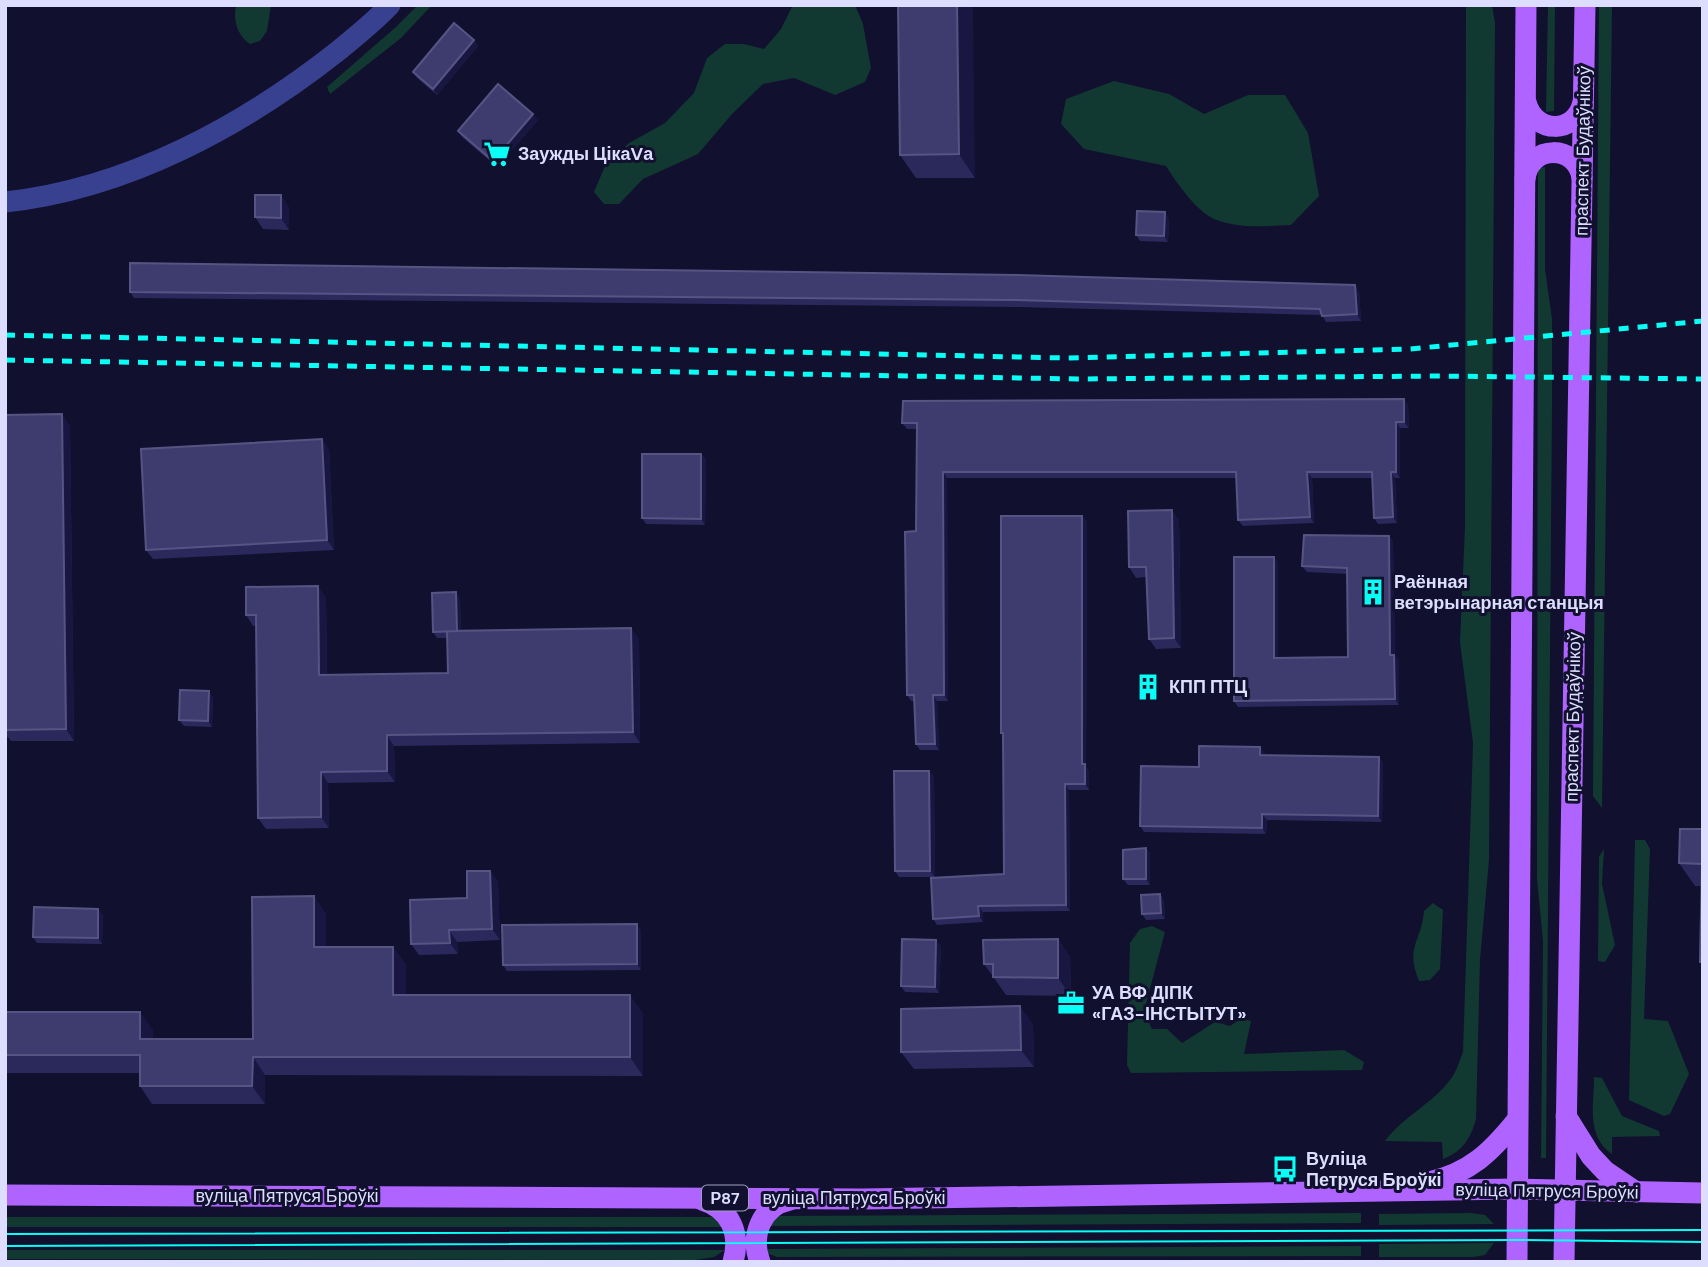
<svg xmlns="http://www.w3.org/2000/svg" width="1708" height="1267" font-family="'DM Sans',sans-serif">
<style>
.green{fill:#123832}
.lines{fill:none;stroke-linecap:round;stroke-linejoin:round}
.minor{stroke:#384190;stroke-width:21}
.major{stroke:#af63ff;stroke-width:21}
.tram{stroke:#08fff5;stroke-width:2}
.rail{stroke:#08fff5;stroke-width:5;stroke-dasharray:10 9;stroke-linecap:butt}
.wall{fill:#2b285c}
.shaded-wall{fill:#191642}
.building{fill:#3e3b6e;stroke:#575484;stroke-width:2}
.labels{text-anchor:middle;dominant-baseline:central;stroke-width:6;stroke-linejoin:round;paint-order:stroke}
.shield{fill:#11102e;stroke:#9fa0c0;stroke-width:2}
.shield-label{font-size:16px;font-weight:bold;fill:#dcddff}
.street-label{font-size:18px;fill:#dcddff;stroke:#11102e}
.poi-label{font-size:18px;font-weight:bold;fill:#dcddff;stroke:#11102e;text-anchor:start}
</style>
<rect width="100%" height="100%" fill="#11102e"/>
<g class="green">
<path d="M236,5H271L267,31L260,41L250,44C237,35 233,21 236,5Z"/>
<polygon points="418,5 432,5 401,38 330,94 327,87 396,27"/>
<polygon points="793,5 855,5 863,24 871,68 865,82 835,95 794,78 763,84 732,114 698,154 643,179 619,204 604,204 594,192 605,166 629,143 665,123 694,93 707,58 725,44 744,44 764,49 781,29"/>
<path d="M1466,5H1492L1495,23L1489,860L1480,960L1476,1119C1471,1138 1462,1152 1443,1159L1442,1142L1385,1141C1404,1115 1438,1101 1454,1074C1458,1067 1460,1059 1463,1052L1473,743L1460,642L1465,527Z"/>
<polygon points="1548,5 1555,5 1554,111 1546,112"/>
<polygon points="1599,5 1612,5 1602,808 1593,796"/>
<path d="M1114,81L1169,94L1204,114L1248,95H1285L1308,133L1319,196L1291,225C1266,226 1238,229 1214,219C1196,211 1176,182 1166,166L1084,149L1061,124L1066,99Z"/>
<polygon points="1545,167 1545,269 1552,319 1552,408 1546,1158 1541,1158 1543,941 1537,879 1538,168"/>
<polygon points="1635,840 1645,840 1650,849 1644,1019 1668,1021 1689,1074 1670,1114 1664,1116 1629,1100"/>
<polygon points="1604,849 1602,884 1615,945 1605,962 1598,961 1599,857"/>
<path d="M1433,903L1443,910L1440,969L1430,980L1419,981C1405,945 1421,944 1424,911Z"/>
<polygon points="1152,926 1165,932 1144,1011 1152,1029 1167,1029 1182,1043 1215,1022 1230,1026 1242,1018 1251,1021 1244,1054 1344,1050 1364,1062 1362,1070 1131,1073 1127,1065 1130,943 1140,929"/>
<path d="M1594,1077L1602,1078L1622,1116L1659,1131L1660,1136L1612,1137V1154C1586,1136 1594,1106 1594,1077Z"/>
<polygon points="1361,1213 1361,1223 766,1226 774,1216"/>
<polygon points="1471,1213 1485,1215 1494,1224 1379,1225 1379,1214"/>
<polygon points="5,1217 713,1217 725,1227 5,1227"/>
<polygon points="1494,1243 1485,1255 1473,1257 1379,1257 1379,1244"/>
<polygon points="1361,1246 1361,1256 777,1257 769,1254 766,1249"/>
<polygon points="5,1250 725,1250 714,1257 695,1260 5,1259"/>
</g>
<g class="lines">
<path class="minor" d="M5,202C127,189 243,126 338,51C356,36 374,22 390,5"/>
<g class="major">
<path d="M1526,102C1534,134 1576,135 1583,102"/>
<path d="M1525,179C1529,144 1577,144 1582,178"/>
<polyline points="1566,1116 1591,1156 1605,1171 1636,1192"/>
<path d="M1429,1182C1470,1173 1491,1152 1517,1120"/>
<polyline points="5,1195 862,1199 1516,1189 1703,1193"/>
<path d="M702,1200C731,1209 741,1234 733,1262"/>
<path d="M760,1262C750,1236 761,1206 790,1200"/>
<polyline points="1517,1262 1526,5"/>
<polyline points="1564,1262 1585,5"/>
</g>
<g class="tram">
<polyline points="5,1234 1703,1230"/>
<polyline points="5,1246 1517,1240 1703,1242"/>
</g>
<g class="rail">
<polyline points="5,335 1066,358 1410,349 1703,321"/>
<polyline points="5,360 1078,379 1437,376 1703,379"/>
</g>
</g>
<g class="wall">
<polygon points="898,5 975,178 916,178 900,155"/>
<polygon points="474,40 478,46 437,95 417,78 413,72"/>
<polygon points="538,120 497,167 462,137 458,131"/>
<polygon points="289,207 289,230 263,229 255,217"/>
<polygon points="1169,219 1168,242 1140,241 1136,235"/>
<polygon points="1359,291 1361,321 1326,322 1322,315 1018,307 134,298 130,292"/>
<polygon points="1404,399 1408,405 1409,428 1400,428 1400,478 1395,478 1397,523 1378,524 1374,518 1372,478 1312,478 1314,523 1243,526 1238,520 1237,478 947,478 948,701 937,701 939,750 920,750 916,744 914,701 911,701 907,695 916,531 917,429 907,429 902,423"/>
<polygon points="5,415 70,426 74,741 11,741 5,734"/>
<polygon points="329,449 334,550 153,559 146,550"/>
<polygon points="701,454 706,460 705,525 646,524 642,518"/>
<polygon points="1082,516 1087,522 1086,767 1089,771 1089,790 1069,790 1070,911 983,912 983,922 937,925 933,919 1004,874 1003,736 1001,733"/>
<polygon points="1179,520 1181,648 1156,649 1149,639 1146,577 1136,578 1129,567"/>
<polygon points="1389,536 1393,542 1395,655 1399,661 1399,705 1238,707 1234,701 1274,557 1278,563 1278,658 1348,657 1347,574 1307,572 1302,566"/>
<polygon points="326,597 327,675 448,673 448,638 437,638 433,632 460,598 461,631 631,628 639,639 640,743 394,746 395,782 328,783 329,828 266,829 258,818 256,626 253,626 246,615"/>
<polygon points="213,697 212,727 184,726 179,720"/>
<polygon points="1265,753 1265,755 1379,757 1383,763 1382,822 1267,820 1266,834 1144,832 1140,826 1199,767"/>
<polygon points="929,771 934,777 935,877 899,877 895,871"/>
<polygon points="1702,829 1703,830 1703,966 1700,962 1702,886 1695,886 1679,863"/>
<polygon points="1146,848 1150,854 1150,885 1128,885 1123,879"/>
<polygon points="490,871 498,882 500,940 457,942 458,954 419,955 411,944 467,898"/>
<polygon points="1160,894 1164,900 1165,919 1146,920 1142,914"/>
<polygon points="314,896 326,915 326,947 393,947 406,965 406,995 643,1013 643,1076 265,1075 265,1104 152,1104 140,1086 140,1073 5,1073 5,1012 153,1030 153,1039 253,1039"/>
<polygon points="103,915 102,944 37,943 33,937"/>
<polygon points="641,930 641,970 507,971 503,965"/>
<polygon points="1058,939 1070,957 1071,996 1006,995 984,964"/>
<polygon points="941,946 939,993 905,992 901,986"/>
<polygon points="1033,1024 1034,1067 914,1069 901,1052"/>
</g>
<g class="shaded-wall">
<polygon points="957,5 973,5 975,178 959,154"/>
<polygon points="474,40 478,46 437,95 433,89"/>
<polygon points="533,114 538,120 497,167 493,161"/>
<polygon points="281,195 289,207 289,230 281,218"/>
<polygon points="1165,212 1169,219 1168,242 1164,236"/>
<polygon points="1355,285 1359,291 1361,321 1357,314"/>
<polygon points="1404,399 1408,405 1409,428 1404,422"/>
<polygon points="62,414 70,426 74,741 66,729"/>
<polygon points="1396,422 1400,428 1400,478 1396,472"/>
<polygon points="322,439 329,449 334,550 327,540"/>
<polygon points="701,454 706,460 705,525 701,519"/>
<polygon points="943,472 947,478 948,701 944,695"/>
<polygon points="1307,472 1312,478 1314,523 1310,517"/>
<polygon points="1391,472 1395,478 1397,523 1393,517"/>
<polygon points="1172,510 1179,520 1181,648 1174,638"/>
<polygon points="1082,516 1087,522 1086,767 1089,771 1089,790 1085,784 1082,764"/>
<polygon points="1389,536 1393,542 1395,655 1399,661 1399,705 1395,699 1390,655"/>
<polygon points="1274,557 1278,563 1278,664 1274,658"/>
<polygon points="318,586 326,597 327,686 319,675"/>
<polygon points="456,592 460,598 461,637 457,631"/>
<polygon points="631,628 639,639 640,743 633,732"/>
<polygon points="209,691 213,697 212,727 208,721"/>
<polygon points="933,695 937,701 939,750 935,744"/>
<polygon points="387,735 394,746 395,782 387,771"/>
<polygon points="1260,747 1265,753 1265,761 1260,755"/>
<polygon points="1379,757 1383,763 1382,822 1378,816"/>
<polygon points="929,771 934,777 935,877 930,871"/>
<polygon points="321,772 328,783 329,828 321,817"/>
<polygon points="1065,784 1069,790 1070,911 1066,905"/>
<polygon points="1262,814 1267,820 1266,834 1262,828"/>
<polygon points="1146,848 1150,854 1150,885 1146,879"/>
<polygon points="490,871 498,882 500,940 492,929"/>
<polygon points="1160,894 1164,900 1165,919 1161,913"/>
<polygon points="314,896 326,915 326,965 314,947"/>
<polygon points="978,906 983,912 983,922 979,916"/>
<polygon points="98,909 103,915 102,944 98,938"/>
<polygon points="637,924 641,930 641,970 637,964"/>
<polygon points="449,930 457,942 458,954 450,943"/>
<polygon points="1058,939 1070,957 1071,996 1058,978"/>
<polygon points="936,940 941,946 939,993 935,987"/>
<polygon points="393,947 406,965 406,1013 393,995"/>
<polygon points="630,995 643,1013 643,1076 630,1057"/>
<polygon points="1020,1006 1033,1024 1034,1067 1021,1050"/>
<polygon points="140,1012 153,1030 153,1057 140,1039"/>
<polygon points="253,1057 265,1075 265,1104 252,1086"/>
</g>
<g class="building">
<polygon points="898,5 957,5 959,154 900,155"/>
<polygon points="454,23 474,40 433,89 413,72"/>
<polygon points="498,84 533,114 493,161 458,131"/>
<polygon points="255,195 281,195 281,218 255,217"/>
<polygon points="1137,211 1165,212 1164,236 1136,235"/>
<polygon points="130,263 1017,275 1355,285 1357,314 1322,316 1320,309 1014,300 130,292"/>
<polygon points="1404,399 1404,422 1396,422 1396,472 1391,472 1393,517 1374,518 1372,472 1307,472 1310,517 1238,520 1236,472 943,472 944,695 933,695 935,744 916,744 914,695 907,695 905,532 916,531 917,423 902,423 903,401"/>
<polygon points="62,414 66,729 5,730 5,415"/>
<polygon points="322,439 327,540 146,550 141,449"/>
<polygon points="642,454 701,454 701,519 642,518"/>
<polygon points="1172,510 1174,638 1149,639 1146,567 1129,567 1128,511"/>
<polygon points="1001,516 1082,516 1082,764 1085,764 1085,784 1065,784 1066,905 978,906 979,916 933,919 931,878 1004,874 1003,733 1001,733"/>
<polygon points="1304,535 1389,536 1390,655 1394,655 1395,699 1234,701 1234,557 1274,557 1274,658 1348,657 1347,568 1302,566"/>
<polygon points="318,586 319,675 448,673 447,631 631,628 633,732 387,735 387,771 321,772 321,817 258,818 256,615 246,615 246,587"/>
<polygon points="456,592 457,631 433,632 432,593"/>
<polygon points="180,690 209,691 208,721 179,720"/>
<polygon points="1199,746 1260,747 1260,755 1379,757 1378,816 1262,814 1262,828 1140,826 1141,766 1199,767"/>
<polygon points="894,771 929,771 930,871 895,871"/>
<polygon points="1680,829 1702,829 1703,962 1700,962 1702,864 1679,863"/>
<polygon points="1146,848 1146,879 1123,879 1123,850"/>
<polygon points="467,871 490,871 492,929 449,930 450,943 411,944 410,900 467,898"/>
<polygon points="1160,894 1161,913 1142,914 1141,895"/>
<polygon points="314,896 314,947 393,947 393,995 630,995 630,1057 253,1057 252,1086 140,1086 140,1055 5,1055 5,1012 140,1012 140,1039 253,1039 252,897"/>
<polygon points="34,907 98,909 98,938 33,937"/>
<polygon points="637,924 637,964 503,965 502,925"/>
<polygon points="902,939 936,940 935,987 901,986"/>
<polygon points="1058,939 1058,978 993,977 993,964 984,964 983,940"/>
<polygon points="1020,1006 1021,1050 901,1052 901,1009"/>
</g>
<defs>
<g id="supermarket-bare" transform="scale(2.1)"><path d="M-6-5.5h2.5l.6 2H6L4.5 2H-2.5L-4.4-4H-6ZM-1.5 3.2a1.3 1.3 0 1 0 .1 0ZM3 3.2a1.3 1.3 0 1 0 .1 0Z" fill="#08fff5" stroke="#11102e" stroke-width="2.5" paint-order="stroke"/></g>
<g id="building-bare" transform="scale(2.1)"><path d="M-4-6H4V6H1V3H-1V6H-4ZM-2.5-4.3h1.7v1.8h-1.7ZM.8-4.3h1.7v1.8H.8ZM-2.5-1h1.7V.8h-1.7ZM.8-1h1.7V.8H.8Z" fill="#08fff5" stroke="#11102e" stroke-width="2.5" paint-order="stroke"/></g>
<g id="office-bare" transform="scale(2.1)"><path d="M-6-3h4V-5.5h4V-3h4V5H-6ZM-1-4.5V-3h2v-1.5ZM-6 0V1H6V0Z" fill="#08fff5" stroke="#11102e" stroke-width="2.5" paint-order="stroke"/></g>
<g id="bus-bare" transform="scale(2.1)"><path d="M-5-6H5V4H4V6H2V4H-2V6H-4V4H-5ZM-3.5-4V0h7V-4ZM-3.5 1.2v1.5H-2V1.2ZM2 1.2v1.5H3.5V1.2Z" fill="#08fff5" stroke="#11102e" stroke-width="2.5" paint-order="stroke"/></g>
</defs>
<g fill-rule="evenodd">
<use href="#supermarket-bare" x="497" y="154"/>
<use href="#building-bare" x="1373" y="592"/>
<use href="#building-bare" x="1148" y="687"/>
<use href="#office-bare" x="1071" y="1003"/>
<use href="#bus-bare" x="1285" y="1169"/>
</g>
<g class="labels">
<rect class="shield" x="702" y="1185.5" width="46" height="25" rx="5"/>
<g class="shield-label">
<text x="725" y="1198">Р87</text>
</g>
<g class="street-label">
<text transform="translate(1583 151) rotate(-89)">праспект Будаўнікоў</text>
<text transform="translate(1573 717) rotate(-89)">праспект Будаўнікоў</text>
<text transform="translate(1547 1191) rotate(1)">вуліца Пятруся Броўкі</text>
<text x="287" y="1196">вуліца Пятруся Броўкі</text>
<text x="854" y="1198">вуліца Пятруся Броўкі</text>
</g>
<g class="poi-label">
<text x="518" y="154">Заужды ЦікаVа</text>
<text x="1394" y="582">Раённая<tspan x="1394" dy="21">ветэрынарная станцыя</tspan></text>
<text x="1169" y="687">КПП ПТЦ</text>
<text x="1092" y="993">УА ВФ ДІПК<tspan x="1092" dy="21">«ГАЗ-ІНСТЫТУТ»</tspan></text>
<text x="1306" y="1159">Вуліца<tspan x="1306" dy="21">Петруся Броўкі</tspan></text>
</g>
</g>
<rect width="1708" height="1267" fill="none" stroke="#dcddff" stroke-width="14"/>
</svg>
